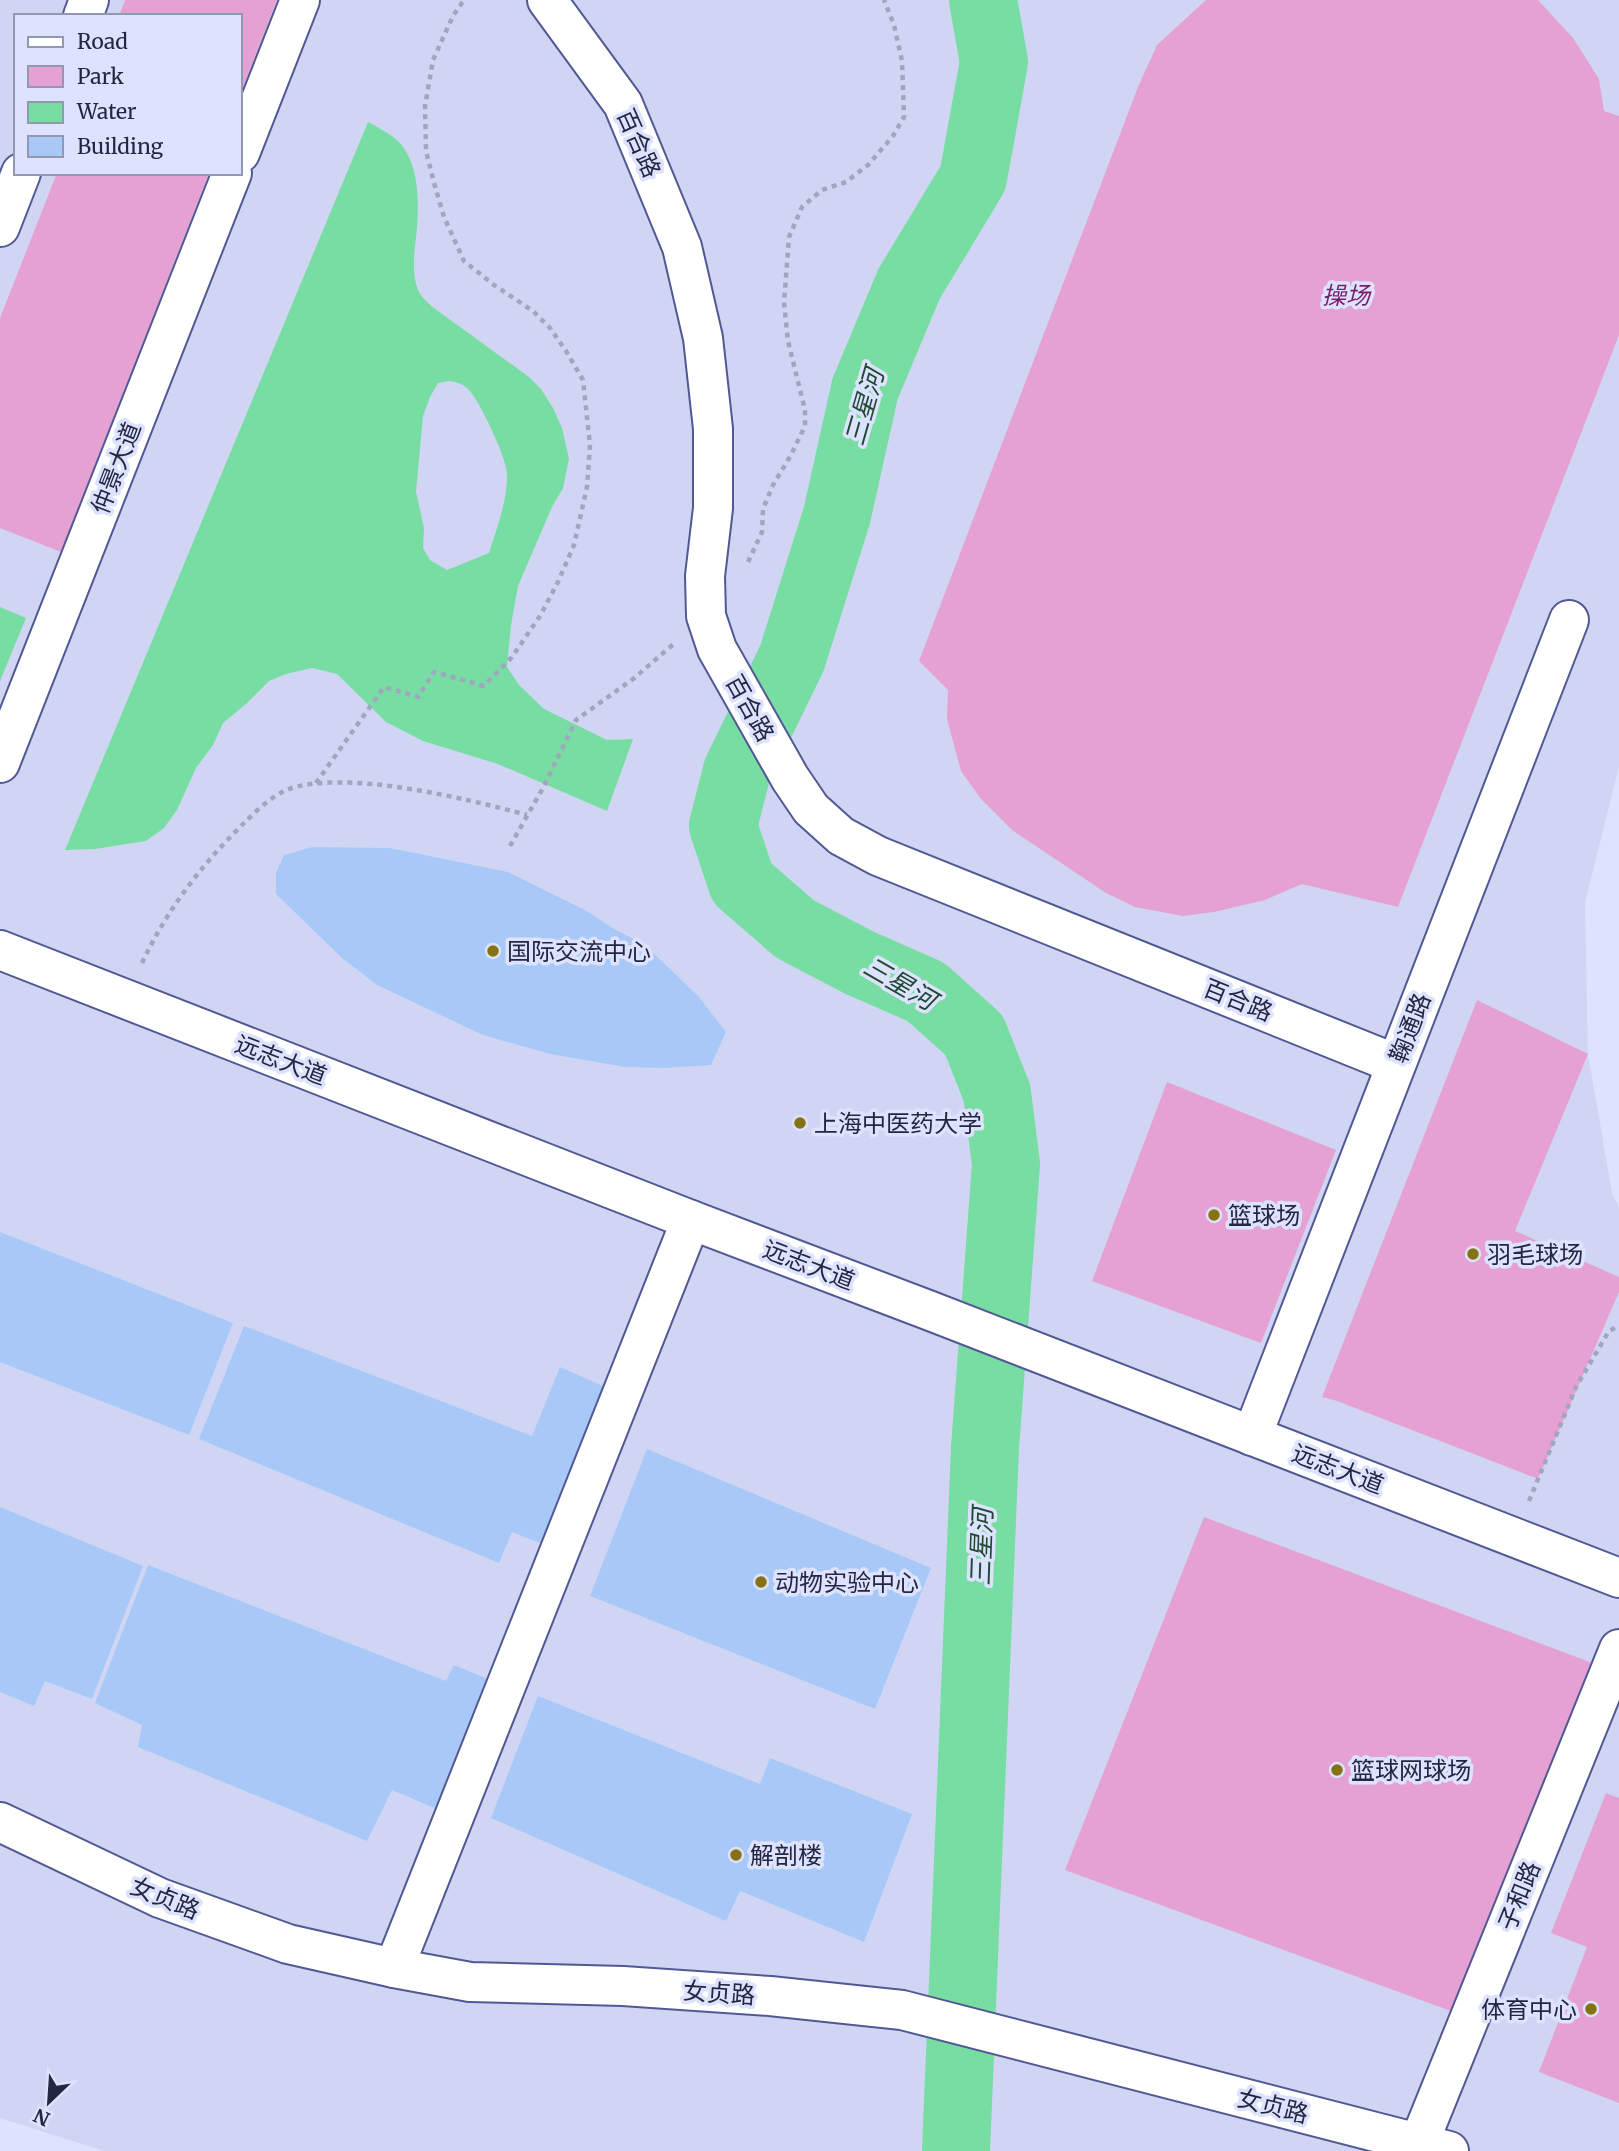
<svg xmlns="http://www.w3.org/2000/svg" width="1619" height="2151" font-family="Merriweather,'Noto Sans SC',serif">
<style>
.built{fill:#d0d5f4;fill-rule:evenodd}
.green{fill:#e6a1d3}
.water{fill:#78dda3;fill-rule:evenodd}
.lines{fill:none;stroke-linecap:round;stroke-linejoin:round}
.river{stroke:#78dda3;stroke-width:68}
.building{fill:#a8c9f8}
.minor-casing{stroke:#515893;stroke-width:42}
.path{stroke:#a0a6c0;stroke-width:4.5;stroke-dasharray:5 5;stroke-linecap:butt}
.minor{stroke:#fff;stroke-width:38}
.poi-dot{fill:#847213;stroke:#dde3fe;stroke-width:2.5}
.labels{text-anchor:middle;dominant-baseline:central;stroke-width:7;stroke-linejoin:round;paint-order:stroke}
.street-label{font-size:24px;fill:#232740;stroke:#dde3fe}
.park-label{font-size:24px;font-style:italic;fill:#7b1b69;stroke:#dde3fe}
.poi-label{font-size:24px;fill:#232740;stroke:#dde3fe;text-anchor:start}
.water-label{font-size:26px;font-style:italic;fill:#204932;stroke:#dde3fe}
</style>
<rect width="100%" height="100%" fill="#dde3fe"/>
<path class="built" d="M0,0H1619V767L1585,903L1588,1054L1612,1193L1619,1208V2151H104L0,2118ZM16,16H240V173H16Z"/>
<g class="green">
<polygon points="125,0 277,0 240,95 240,16 119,16"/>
<polygon points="1206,0 1538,0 1573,38 1599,79 1604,111 1619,116 1619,335 1398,907 1302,884 1265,900 1214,912 1183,916 1135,907 1106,893 1012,830 981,799 961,771 947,719 948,690 919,661 1138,87 1157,45"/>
<polygon points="57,173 209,173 61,552 0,528 0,318"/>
<polygon points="1477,1000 1588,1054 1515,1231 1619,1277 1619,1292 1538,1479 1337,1401 1322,1397"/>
<polygon points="1167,1082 1336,1150 1261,1343 1092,1281"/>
<polygon points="1204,1517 1611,1670 1470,2018 1065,1870"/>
<polygon points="1606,1793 1619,1798 1619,2103 1539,2072 1587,1947 1551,1933"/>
</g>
<g class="water">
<path d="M368,122C379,128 391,134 400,143C421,168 419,208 416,238C414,252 412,273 417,287C420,297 430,305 438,311L529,377L541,389L553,408L562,428L569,459L563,488L552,507L518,586L511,625L507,667L519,685L544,709L607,740L633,739L607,811L498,764L423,741L386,722L337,674L312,668L286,674L269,681L246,704L223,723L213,745L196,768L177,810L164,828L146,841L95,849L65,850ZM449,381C457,382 463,384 468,389C479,399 507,459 507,473C508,499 497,528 489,553L447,570L430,560L423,548L424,528L416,492L423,416L430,397L438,383Z"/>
<polygon points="0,607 26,618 0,681"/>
</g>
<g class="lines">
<polyline class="river" points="956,2151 985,1448 1006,1164 997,1093 974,1035 926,992 860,963 795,929 742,883 723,826 737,771 792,658 837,515 865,389 909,284 973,178 994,62 983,0"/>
</g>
<g class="building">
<polygon points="312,847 390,848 508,872 585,910 616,930 645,945 699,997 726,1032 711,1065 665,1068 625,1067 550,1054 483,1035 377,985 342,958 276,894 276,873 284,855"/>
<polygon points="0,1232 233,1323 189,1435 0,1362"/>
<polygon points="244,1326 532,1436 560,1367 612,1390 550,1547 512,1532 499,1563 199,1439"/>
<polygon points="647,1449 931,1568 875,1709 590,1596"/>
<polygon points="0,1507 143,1566 92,1699 45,1681 34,1706 0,1692"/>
<polygon points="148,1565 446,1681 454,1665 488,1679 437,1809 392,1790 367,1841 138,1747 142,1725 95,1703"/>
<polygon points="538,1696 760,1784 770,1758 912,1814 864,1942 740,1891 726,1921 491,1818"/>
</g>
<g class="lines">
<g class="minor-casing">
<g id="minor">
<polyline points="547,0 623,104 682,247 703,338 713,429 713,508 705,576 706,616 717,649 790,778 811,809 841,836 878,856 1396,1064"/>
<polyline points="83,16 89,0"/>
<polyline points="240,153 300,0"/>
<polyline points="0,227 21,173"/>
<polyline points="0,763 232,173"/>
<polyline points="0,950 691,1220 928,1310 1619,1578"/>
<polyline points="1252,1436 1569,620"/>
<polyline points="0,1822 160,1898 288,1944 394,1968 470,1982 623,1986 770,1996 902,2010 1449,2151"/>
<polyline points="394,1968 691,1220"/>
<polyline points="1419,2143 1619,1649"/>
</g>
</g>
<g class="path">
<polyline points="748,562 762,532 763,509 773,485 791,455 805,426 805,410 788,341 784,303 789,237 802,207 822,190 846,182 868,165 893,136 904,117 902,61 894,25 884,0"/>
<polyline points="316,783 384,687 418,697 434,672 484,686 512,657 540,616 558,582 574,545 587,487 590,445 583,380 566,351 550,328 533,311 494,285 464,261 444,217 434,183 426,151 425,106 433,60 453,16 464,0"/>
<polyline points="510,846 543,788 576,720 633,679 676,642"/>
<path d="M142,963C167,910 199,868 241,826C254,813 269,798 286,790C343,768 468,799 527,815"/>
<polyline points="1529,1501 1576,1387 1609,1331 1619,1326"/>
</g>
<use href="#minor" class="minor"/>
</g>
<g class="poi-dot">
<circle cx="493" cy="951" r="7"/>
<circle cx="800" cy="1123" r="7"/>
<circle cx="1214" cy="1215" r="7"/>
<circle cx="1473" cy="1254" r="7"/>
<circle cx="761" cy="1582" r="7"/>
<circle cx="1337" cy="1770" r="7"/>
<circle cx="736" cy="1855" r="7"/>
<circle cx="1591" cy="2009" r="7"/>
</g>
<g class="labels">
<g class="street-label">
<text transform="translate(639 143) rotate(66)">百合路</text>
<text transform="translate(116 468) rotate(-69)">仲景大道</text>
<text transform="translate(750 708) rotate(61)">百合路</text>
<text transform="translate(1238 1000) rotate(22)">百合路</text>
<text transform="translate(1410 1028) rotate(-69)">鞠通路</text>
<text transform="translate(281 1060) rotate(21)">远志大道</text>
<text transform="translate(809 1265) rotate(21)">远志大道</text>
<text transform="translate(1338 1469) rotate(21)">远志大道</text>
<text transform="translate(1519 1896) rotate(-68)">子和路</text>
<text transform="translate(165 1898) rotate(22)">女贞路</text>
<text transform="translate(719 1993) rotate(4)">女贞路</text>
<text transform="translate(1273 2106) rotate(14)">女贞路</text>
</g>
<g class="park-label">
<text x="1346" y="295">操场</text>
</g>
<g class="poi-label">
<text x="507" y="951">国际交流中心</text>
<text x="814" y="1123">上海中医药大学</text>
<text x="1228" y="1215">篮球场</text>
<text x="1487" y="1254">羽毛球场</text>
<text x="775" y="1582">动物实验中心</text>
<text x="1351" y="1770">篮球网球场</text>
<text x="750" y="1855">解剖楼</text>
<text x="1577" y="2009" text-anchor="end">体育中心</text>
</g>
<g class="water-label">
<text transform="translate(864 407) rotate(-74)">三星河</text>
<text transform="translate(900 983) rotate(30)">三星河</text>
<text transform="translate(981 1547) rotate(-88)">三星河</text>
</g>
</g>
<rect x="14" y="14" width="228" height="161" fill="#dde3fe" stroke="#9398b2" stroke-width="2"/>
<rect x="28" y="37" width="35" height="10" fill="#ffffff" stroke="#9398b2" stroke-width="2"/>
<text x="77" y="49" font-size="21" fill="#232740">Road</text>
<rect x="28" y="66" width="35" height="21" fill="#e6a1d3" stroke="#9398b2" stroke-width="2"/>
<text x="77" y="84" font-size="21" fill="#232740">Park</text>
<rect x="28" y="102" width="35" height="21" fill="#78dda3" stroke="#9398b2" stroke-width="2"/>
<text x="77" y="119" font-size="21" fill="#232740">Water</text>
<rect x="28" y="136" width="35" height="21" fill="#a8c9f8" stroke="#9398b2" stroke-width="2"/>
<text x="77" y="154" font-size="21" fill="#232740">Building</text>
<g transform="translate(49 2102) rotate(205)" stroke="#dde3fe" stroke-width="5" paint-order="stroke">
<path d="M0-5L12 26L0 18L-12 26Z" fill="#232740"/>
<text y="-10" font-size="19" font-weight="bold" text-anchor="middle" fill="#232740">N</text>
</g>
</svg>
